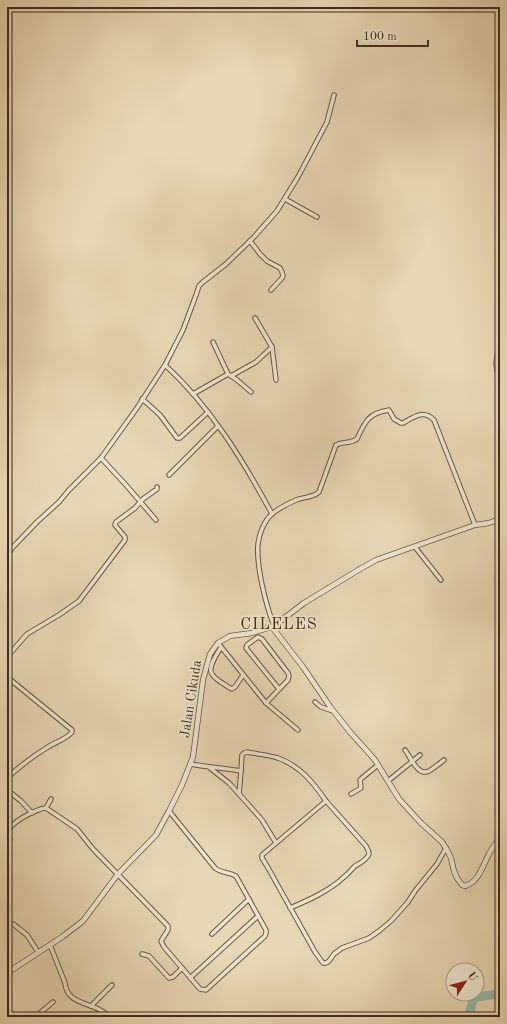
<svg xmlns="http://www.w3.org/2000/svg" width="507" height="1024" font-family="'Old Standard TT',serif">
<style>
.lines{fill:none;stroke-linecap:round;stroke-linejoin:round}
.river{stroke:#97baad;stroke-width:9}
.minor-casing{stroke:#685942;stroke-width:5.5}
.tertiary-casing{stroke:#685942;stroke-width:6}
.minor{stroke:#efe5ce;stroke-width:3.5}
.tertiary{stroke:#efe5ce;stroke-width:4.5}
.labels{text-anchor:middle;dominant-baseline:central;stroke-width:3;stroke-linejoin:round;paint-order:stroke}
.street-label{font-size:14px;fill:#3e2f1c;stroke:#efe5ce}
.quarter-label{font-size:16px;letter-spacing:1px;fill:#3e2f1c;stroke:#efe5ce}
</style>
<rect width="100%" height="100%" fill="#e7d7b4"/>
<filter id="stains"><feTurbulence type="fractalNoise" baseFrequency=".005" numOctaves="4"/><feColorMatrix values="0 0 0 0 .2 0 0 0 0 .09 0 0 0 0 .02 0 0 0 .5 -.17"/></filter>
<radialGradient id="worn" r=".72"><stop offset=".6" stop-color="#630" stop-opacity="0"/><stop offset="1" stop-color="#630" stop-opacity=".3"/></radialGradient>
<g class="lines">
<polyline class="river" points="472,1017 470,1011 473,1000 477,997 497,994 500,994"/>
<g class="minor-casing">
<g id="minor">
<polyline points="285,199 317,217"/>
<polyline points="250,241 260,254 267,261 280,268 282,272 283,276 282,278 271,290"/>
<polyline points="255,318 272,347 276,380"/>
<polyline points="500,336 496,363 497,371 500,376"/>
<polyline points="213,342 228,374 237,380 251,392"/>
<path d="M165,365C210,406 243,460 272,514"/>
<polyline points="231,376 256,362 272,347"/>
<polyline points="193,394 228,374"/>
<polyline points="142,399 149,405 160,415 177,438 180,438 208,412"/>
<polyline points="101,458 126,485 156,520"/>
<polyline points="169,475 218,426"/>
<polyline points="415,547 441,580"/>
<polyline points="7,556 13,547 37,522 59,502 69,490 101,458 137,408 165,365 183,330 196,295 199,286 203,282 226,264 254,237 277,211 298,177 327,122 334,95"/>
<path d="M274,626C266,605 256,567 258,544C259,534 264,521 272,514C277,509 293,501 299,499C306,497 314,497 319,492L336,445C343,441 350,444 357,439C365,421 369,413 389,410L394,419L401,423H403C414,417 423,409 434,420L475,525"/>
<polyline points="218,643 266,703 298,730"/>
<path d="M221,647C218,653 207,667 212,674C214,678 225,685 230,688L232,689L235,687L243,675"/>
<polyline points="7,657 27,634 59,615 79,601 125,540 125,537 115,525 116,522 135,508 143,499 157,489 157,487"/>
<path d="M7,677L72,730V732C67,739 55,742 48,747C33,756 20,766 7,778"/>
<polyline points="315,702 321,707 333,711"/>
<polyline points="266,703 288,680 289,676 288,673 262,639 258,637 247,645 246,648 279,689"/>
<path d="M405,750C410,756 418,777 429,771C434,768 439,764 444,760"/>
<path d="M190,764C207,767 224,768 241,771L242,755L244,753L247,752C257,754 268,755 278,758C300,766 313,782 326,801"/>
<polyline points="210,768 229,783 239,794 262,820 276,843"/>
<polyline points="388,781 420,755"/>
<polyline points="11,793 21,801 32,813"/>
<polyline points="239,794 241,771"/>
<polyline points="351,794 361,788 360,780 362,778 378,765"/>
<polyline points="46,808 51,799"/>
<path d="M7,831C13,823 21,818 31,813C37,811 40,808 46,808L77,829L93,849L168,926V930L161,941L164,947L200,989L206,990L265,936L266,933V930L236,876C229,872 221,873 215,868L169,811"/>
<polyline points="7,834 10,839 7,844"/>
<path d="M290,908C309,900 329,891 344,877C348,874 351,870 355,866C360,863 367,860 369,854C369,851 367,848 366,846L326,801L262,855V858L267,866L315,952L323,963H326L329,961L334,954L342,948L369,938L379,931L391,921L408,902L415,891L437,864L446,848"/>
<polyline points="13,924 27,935 38,952"/>
<polyline points="212,934 249,899"/>
<path d="M50,945L65,983C67,1007 96,1001 109,1017"/>
<polyline points="142,954 149,956 169,978 173,977 182,968"/>
<polyline points="190,978 258,916"/>
<polyline points="91,1006 112,985"/>
<polyline points="35,1017 53,1002"/>
</g>
</g>
<g class="tertiary-casing">
<g id="tertiary">
<path d="M272,627L303,667L331,708L350,732L368,752L375,760L399,799L421,823L442,842L446,848L451,858L454,871L457,878L462,885L465,886C479,882 483,865 489,854C492,848 496,843 500,838"/>
<polyline points="7,973 62,937 83,921 118,874 156,835 169,811 182,785 193,757 203,680 210,654 218,643 230,636 252,633 274,626 304,603 360,569 376,560 475,525 489,523 500,519"/>
</g>
</g>
<use href="#minor" class="minor"/>
<use href="#tertiary" class="tertiary"/>
</g>
<g class="labels">
<g class="street-label">
<text transform="translate(191 699) rotate(-81)">Jalan Cikuda</text>
</g>
<g class="quarter-label">
<text x="279" y="625">CILELES</text>
</g>
</g>
<rect width="507" height="1024" fill="none" stroke="#e7d7b4" stroke-width="24"/>
<rect x="8" y="8" width="491" height="1008" fill="none" stroke="#3e2f1c" stroke-width="2"/>
<rect x="12" y="12" width="483" height="1000" fill="none" stroke="#3e2f1c"/>
<g transform="translate(465 982) rotate(54)"><circle r="19" fill="#efe5ce" stroke="#a89c87"/>
<path d="M0-3L7 15L0 10L-7 15Z" fill="#8f2418"/>
<text y="-6" font-size="11" font-weight="bold" text-anchor="middle" fill="#3e2f1c">U</text>
</g>
<path d="M357 40v6h71v-6" fill="none" stroke="#3e2f1c" stroke-width="2"/>
<text x="363" y="40" font-size="12" fill="#3e2f1c" stroke="#efe5ce" stroke-width="3" paint-order="stroke">100 m</text>
<rect width="100%" height="100%" filter="url(#stains)"/>
<rect width="100%" height="100%" fill="url(#worn)"/>
</svg>
